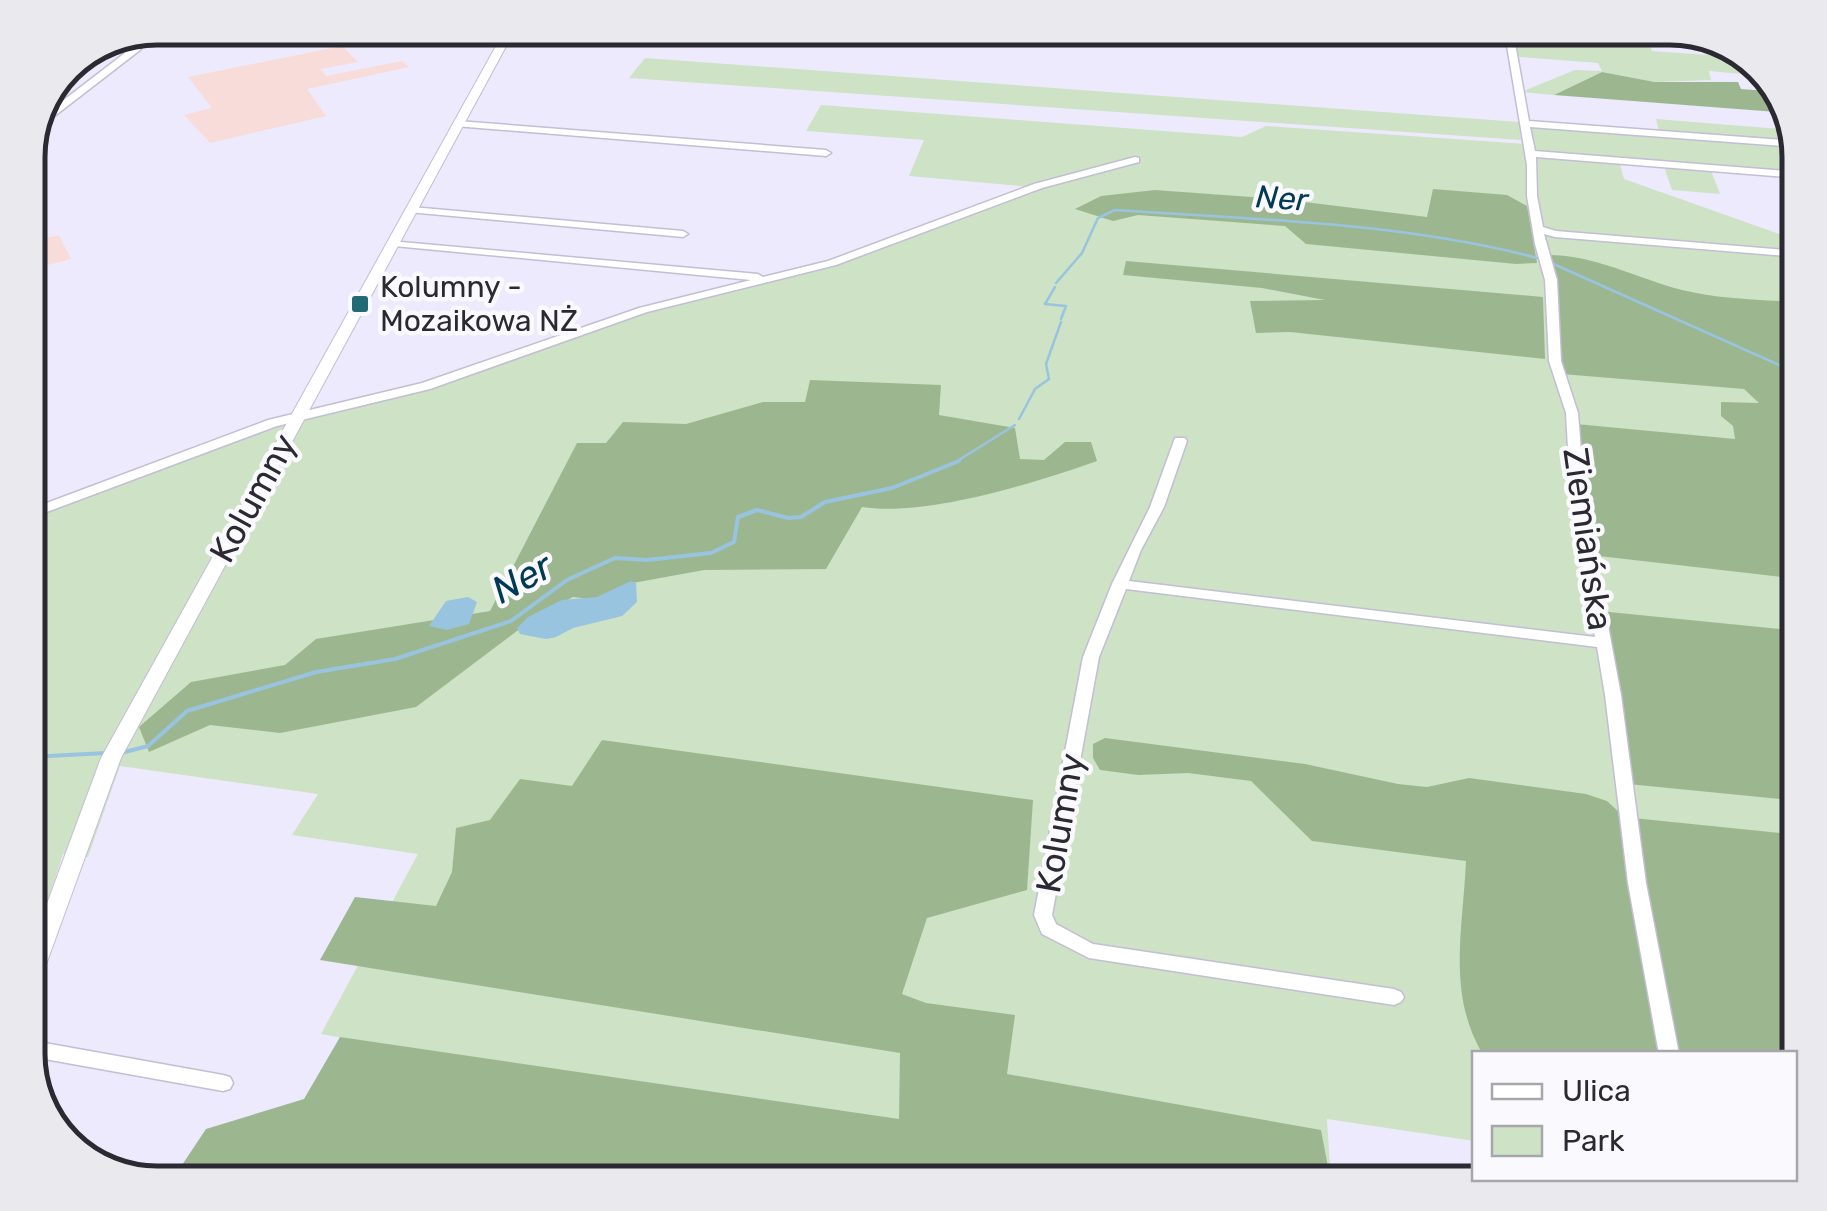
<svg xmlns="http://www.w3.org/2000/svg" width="1827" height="1211" font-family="Rubik,sans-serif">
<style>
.industrial{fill:#f7dcd9}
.green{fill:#cee2c5}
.forest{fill:#9cb790}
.water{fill:#98c4e0}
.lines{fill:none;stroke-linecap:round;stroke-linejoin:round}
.stream-far1{stroke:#98c4e0;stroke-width:2.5}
.stream{stroke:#98c4e0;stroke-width:4}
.minor-casing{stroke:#c2bed4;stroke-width:3}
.tertiary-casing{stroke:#c2bed4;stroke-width:2}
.minor{fill:#fff;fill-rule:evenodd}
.tertiary{fill:#fff;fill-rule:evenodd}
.poi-dot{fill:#206975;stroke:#fafafe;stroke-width:4}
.labels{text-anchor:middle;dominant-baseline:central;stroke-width:9;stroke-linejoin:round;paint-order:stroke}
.far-poi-label{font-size:30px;fill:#2b2931;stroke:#fafafe;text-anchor:start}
.far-water-label{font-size:32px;font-style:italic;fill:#003a56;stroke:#fafafe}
.street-label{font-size:35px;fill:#2b2931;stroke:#fafafe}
.water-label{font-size:38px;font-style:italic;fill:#003a56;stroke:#fafafe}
.rim{fill:none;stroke:#2b2931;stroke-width:5}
</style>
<rect width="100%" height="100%" fill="#eeeafd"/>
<g class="industrial">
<polygon points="342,46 358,62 321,69 326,76 402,61 409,67 307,89 326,116 210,143 184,115 212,108 188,77"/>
<polygon points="59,235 71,259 28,270 28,242"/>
</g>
<g class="green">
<polygon points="1588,35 1647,39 1652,51 1750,58 1765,76 1709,71 1711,80 1655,82 1602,72 1554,95 1521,92 1575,70 1602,71 1598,63 1520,57 1515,55 1513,41 1590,47"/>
<polygon points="645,58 1519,122 1521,140 629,78"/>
<polygon points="821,105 1242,137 1266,126 1526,144 1527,123 1659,132 1656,119 1793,130 1799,174 1619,161 1624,179 1799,241 1799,1054 1795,1071 1794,1054 1474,1054 1474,1141 1327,1119 1331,1183 1173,1183 321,1034 418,854 292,835 318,794 120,766 88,857 63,854 28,960 28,518 273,427 450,380 685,298 821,266 1031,187 909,176 924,140 806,131"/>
<polygon points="1663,164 1710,168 1720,194 1672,190"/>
</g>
<g class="forest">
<polygon points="1602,72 1655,82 1738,82 1741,89 1780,92 1789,113 1554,95"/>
<polygon points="1433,189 1507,195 1527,206 1537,263 1516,264 1306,244 1285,226 1138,215 1113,221 1075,209 1101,196 1155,190 1280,199 1427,217"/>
<path d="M1546,255C1593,254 1636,278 1682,290C1719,299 1761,300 1799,302V579L1590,555L1576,424L1735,439L1733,426L1721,416V402L1759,403L1744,389L1562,374Z"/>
<polygon points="1126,261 1543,297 1545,359 1290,332 1256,333 1250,301 1325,300 1262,288 1123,275"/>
<path d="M810,380L941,385L939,415L1015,428L1020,459L1044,460L1065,442H1091L1097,461C1035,483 926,517 862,507L826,569L704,570L633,583L599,600L573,597L533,619L416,707L280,733L210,725L149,752L139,727L191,682L285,665L316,639L490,611L577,443H606L623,422L686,424L763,402H805Z"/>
<polygon points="1599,611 1799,631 1799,801 1628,784"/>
<path d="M1105,738L1305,764L1398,784L1427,787L1469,778L1586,794L1607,801L1621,814L1664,1053H1482C1447,993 1463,929 1466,861L1312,841L1251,781L1188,773L1138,775L1100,770L1093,758V744Z"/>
<polygon points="602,740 1033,800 1027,890 927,918 902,994 926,1003 1015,1015 1007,1074 1321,1130 1331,1183 170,1183 206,1129 304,1099 340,1037 899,1119 900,1053 320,960 355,897 436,906 452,872 456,828 490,820 520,779 572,786"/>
<polygon points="1633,818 1799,835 1799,1054 1795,1071 1794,1054 1674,1053"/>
</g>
<g class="water">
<polygon points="631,581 636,583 637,602 622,616 573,628 556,637 546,639 520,634 517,628 528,617 562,600 597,597"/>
<polygon points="468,597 477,602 469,624 447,630 429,626 446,601"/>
</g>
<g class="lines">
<g class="stream-far1">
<polyline points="1549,262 1799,374"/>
<path d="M1056,283L1082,253L1098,218L1115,210C1258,220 1402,222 1541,259"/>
<polyline points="1055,287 1045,304 1066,306 1061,319"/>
<polyline points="1019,419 1035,389 1049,379 1046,364 1061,322"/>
<polyline points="954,463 1015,425"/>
</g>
<g class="stream">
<polyline points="121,753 148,746 187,711 316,672 395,659 511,621 567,580 615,558 647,560 711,553 734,542 738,517 757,510 788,518 801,517 825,502 892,488 959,461"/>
<polyline points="28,757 107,753"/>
</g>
<g class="minor-casing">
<g id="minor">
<polygon points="156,28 140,50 43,125 38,126 43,116 134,46 146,32"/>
<polygon points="1504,28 1716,42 1730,46 1726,48 1513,32 1529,121 1796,141 1797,147 1530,127 1535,151 1799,172 1799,178 1536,157 1537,196 1543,227 1556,231 1799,251 1799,257 1555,237 1544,234 1557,280 1561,361 1578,413 1585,502 1621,695 1646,883 1679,1054 1659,1054 1628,883 1605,695 1597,647 1126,589 1099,657 1052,915 1056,924 1093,944 1394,989 1401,992 1404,997 1401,1002 1394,1005 1089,958 1042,934 1034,915 1083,657 1112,584 1150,507 1175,438 1185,438 1187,441 1164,507 1141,550 1129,581 1595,637 1571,502 1566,413 1549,361 1545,280 1535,244 1527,196 1527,165"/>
<polygon points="458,121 826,150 831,153 826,156 455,126 455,122"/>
<polygon points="1135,157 1139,158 1139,162 1042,188 836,265 647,312 430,389 277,426 28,519 28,510 268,420 422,383 639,308 751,280 394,246 390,245 390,241 758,274 763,277 828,261 1034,184"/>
<polygon points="412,207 683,231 688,234 683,237 408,212 407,210"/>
<polygon points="28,1040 223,1075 230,1077 233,1083 230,1089 223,1091 28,1056"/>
<polygon points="1676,1178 1691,1178 1677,1182"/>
</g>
</g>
<g class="tertiary-casing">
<polygon id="tertiary" points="506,28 516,28 121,758 39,984 36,990 28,993 28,955 101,758"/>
</g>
<use href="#minor" class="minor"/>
<use href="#tertiary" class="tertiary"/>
</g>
<rect class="poi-dot" x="350" y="294" width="20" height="20" rx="5"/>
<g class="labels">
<g class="far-poi-label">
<text x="380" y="287">Kolumny -<tspan x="380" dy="34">Mozaikowa NŻ</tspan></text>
</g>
<g class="far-water-label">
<text transform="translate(1282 198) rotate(4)">Ner</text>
</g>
<g class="street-label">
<text transform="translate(253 498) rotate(-61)">Kolumny</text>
<text transform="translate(1588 539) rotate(82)">Ziemiańska</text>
<text transform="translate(1060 823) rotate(-80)">Kolumny</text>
</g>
<g class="water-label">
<text transform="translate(522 578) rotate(-29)">Ner</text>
</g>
</g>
<path d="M0 0H1827V1211H0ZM157 45H1670A112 112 0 0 1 1782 157V1054A112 112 0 0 1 1670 1166H157A112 112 0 0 1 45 1054V157A112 112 0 0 1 157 45Z" fill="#e9e9ee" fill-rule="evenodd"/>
<path class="rim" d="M157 45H1670A112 112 0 0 1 1782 157V1054A112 112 0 0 1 1670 1166H157A112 112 0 0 1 45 1054V157A112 112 0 0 1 157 45Z"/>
<rect x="1472" y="1051" width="325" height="130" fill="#fafafe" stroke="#a7a6ac" stroke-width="2.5"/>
<rect x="1492" y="1084" width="50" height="15" fill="#ffffff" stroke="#a7a6ac" stroke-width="2.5"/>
<text x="1562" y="1101" font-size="30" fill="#2b2931">Ulica</text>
<rect x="1492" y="1126" width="50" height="30" fill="#cee2c5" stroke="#a7a6ac" stroke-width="2.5"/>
<text x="1562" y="1151" font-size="30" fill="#2b2931">Park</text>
</svg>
